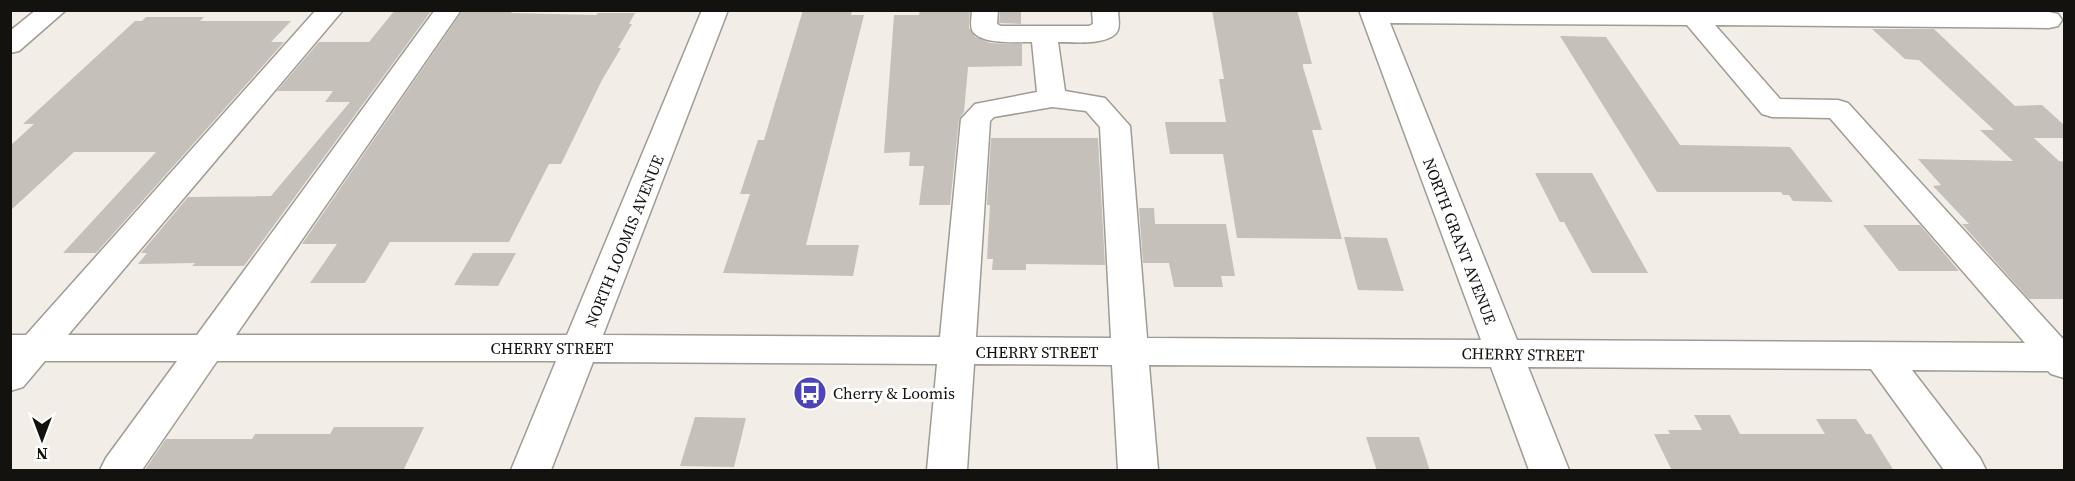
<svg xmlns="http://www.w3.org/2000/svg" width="2075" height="481" font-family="'Source Serif 4',serif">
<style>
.building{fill:#c5c0b9}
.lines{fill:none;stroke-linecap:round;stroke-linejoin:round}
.minor-casing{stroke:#a09b94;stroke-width:3}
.minor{fill:#fff;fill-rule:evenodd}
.labels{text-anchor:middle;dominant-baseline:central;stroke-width:6;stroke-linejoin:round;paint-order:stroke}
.street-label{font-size:16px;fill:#13120f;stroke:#fff}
.poi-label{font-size:16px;fill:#13120f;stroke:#fff;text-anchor:start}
</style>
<rect width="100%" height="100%" fill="#f2ede6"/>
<g class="building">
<polygon points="395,10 432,10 244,266 192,266 195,263 138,264 147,253 141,253 188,197 271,196 350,102 325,102 333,91 277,91 319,42 369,42"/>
<polygon points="463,10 513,10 511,13 596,15 598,13 635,13 629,24 632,24 618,48 621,48 602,80 561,164 549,164 509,242 390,242 365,283 310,283 337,244 302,244"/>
<polygon points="803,10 852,10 851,15 864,15 806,245 859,245 853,276 723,273 750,194 740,194 758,140 764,140"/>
<polygon points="920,10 970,10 969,28 975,37 990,43 1022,44 1022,66 968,67 964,112 959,119 950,205 919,205 924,166 909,166 910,152 884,153 894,15 919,15"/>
<polygon points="1000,10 1021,10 1021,24 999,23"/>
<polygon points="1212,10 1297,10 1312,64 1303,64 1303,67 1322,130 1312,130 1342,239 1237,238 1223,154 1170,154 1165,122 1226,122 1219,79 1224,79"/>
<polygon points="146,17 204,17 200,21 291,21 271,42 284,42 96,253 63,253 156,152 74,152 10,211 10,146 34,124 23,124 135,21 142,21"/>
<polygon points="1872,29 1934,29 2015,106 2042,105 2064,125 2064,138 2034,138 2059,161 2064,162 2064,299 2029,299 1962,224 1969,224 1933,186 1941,185 1918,159 2013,161 1980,130 1994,130 1919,60 1905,59"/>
<polygon points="1560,36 1606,37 1680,145 1790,147 1833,202 1793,201 1789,195 1783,195 1781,192 1657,192"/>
<polygon points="991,138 1098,138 1105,265 1026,264 1026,270 992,270 993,259 987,259 990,205 987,205"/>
<polygon points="1535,173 1592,173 1648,273 1592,273 1564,222 1560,222"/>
<polygon points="1139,208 1154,208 1155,224 1226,224 1235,276 1221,276 1223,287 1174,287 1169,263 1143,263"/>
<polygon points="1863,225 1920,225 1959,271 1899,271"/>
<polygon points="1344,237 1387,238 1404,291 1358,290"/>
<polygon points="473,253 516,253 498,286 454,285"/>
<polygon points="1694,415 1730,415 1740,434 1825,434 1816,419 1856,419 1866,434 1871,434 1894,471 1672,471 1654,434 1670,434 1668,430 1702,430"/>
<polygon points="695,417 746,418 734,467 680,466"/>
<polygon points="334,427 424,427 403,471 144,471 166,439 252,439 255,434 330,434"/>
<polygon points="1366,437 1419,437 1430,471 1377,471"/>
</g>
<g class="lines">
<g class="minor-casing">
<g id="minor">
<polygon points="36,10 66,10 19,51 10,53 10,31"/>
<path d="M316,10H343L68,335H197L435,10H461L236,335H567L702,10H728L603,335L940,337L961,119L975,104L1037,92L1032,42C1018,42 979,45 972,30C970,24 972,16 972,10H998L997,24L1001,26H1089L1093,24L1092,10H1118C1118,16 1120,24 1118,30C1111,46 1073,42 1058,42L1065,91L1105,98L1130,126L1147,338L1481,340L1359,10L2049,12L2058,14L2062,20L2058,26L2049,28L1715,25L1780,99L1838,100L1848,103L2064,340V378L2051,374L2048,371L1912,370L1980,458L1986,470H1944L1871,369L1528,367L1569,470H1529L1491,367L1149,365L1158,470H1118L1112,365L974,364L967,470H927L937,364L593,362L551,470H511L556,361H217L142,470H100L106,458L177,361H45L23,387L10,391V335H26ZM1390,23L1687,25L1762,114L1772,117L1830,118L2025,343L1517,340ZM1052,107L1086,111L1100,127L1111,338L976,337L990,121L994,117Z"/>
</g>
</g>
<use href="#minor" class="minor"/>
</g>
<defs>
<g id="bus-disc" transform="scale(1.725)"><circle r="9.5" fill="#4d43ba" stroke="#fff"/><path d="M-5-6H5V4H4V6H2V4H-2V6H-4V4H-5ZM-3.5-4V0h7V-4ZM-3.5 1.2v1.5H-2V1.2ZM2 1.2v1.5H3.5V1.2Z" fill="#fff"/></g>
</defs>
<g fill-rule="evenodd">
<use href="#bus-disc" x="810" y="393"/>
</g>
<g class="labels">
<g class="street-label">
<text transform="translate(624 241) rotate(-68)">NORTH LOOMIS AVENUE</text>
<text transform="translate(1460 241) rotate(69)">NORTH GRANT AVENUE</text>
<text x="552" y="348">CHERRY STREET</text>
<text x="1037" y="352">CHERRY STREET</text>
<text transform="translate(1523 354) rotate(1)">CHERRY STREET</text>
</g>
<g class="poi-label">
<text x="833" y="393">Cherry &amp; Loomis</text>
</g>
</g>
<rect width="2075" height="481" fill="none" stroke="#13120f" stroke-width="24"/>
<g transform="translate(42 439) rotate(180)" stroke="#ffffff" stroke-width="4.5" paint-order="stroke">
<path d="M0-4.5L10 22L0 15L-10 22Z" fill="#13120f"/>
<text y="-9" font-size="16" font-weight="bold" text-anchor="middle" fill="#13120f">N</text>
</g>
</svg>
